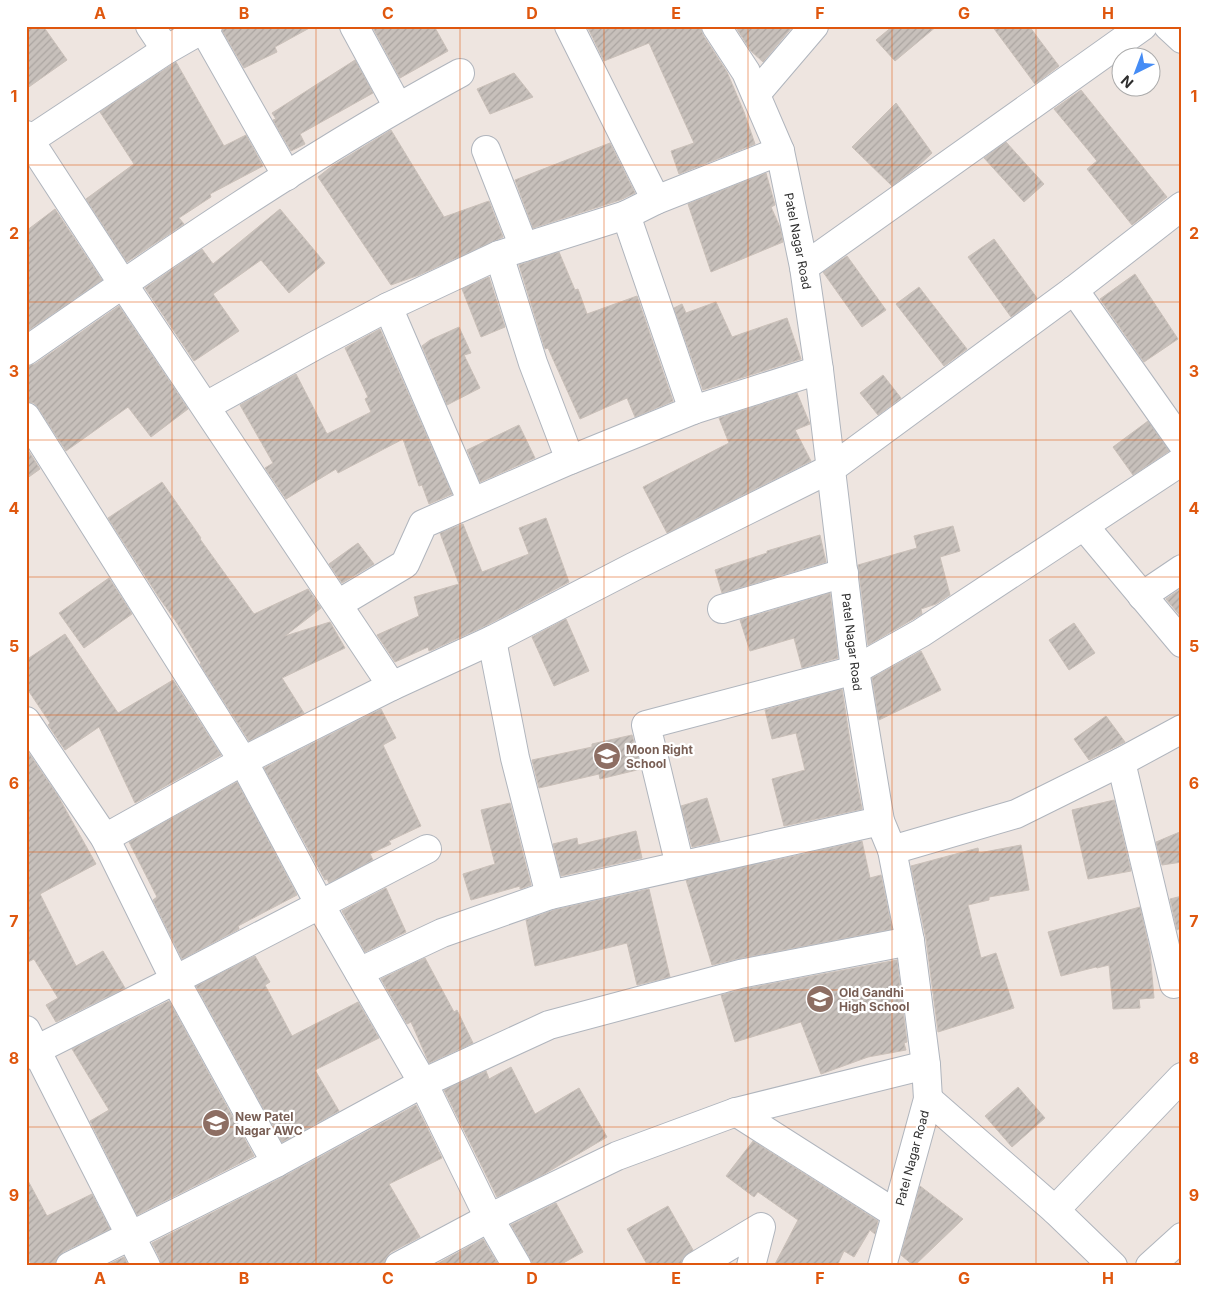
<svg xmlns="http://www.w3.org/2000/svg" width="1208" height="1292" font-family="Inter,sans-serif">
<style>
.building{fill:url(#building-hatch);stroke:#cac0b9}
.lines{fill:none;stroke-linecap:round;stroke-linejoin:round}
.street-casing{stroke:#b0b5bd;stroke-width:30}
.street{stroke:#fff;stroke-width:28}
.grid{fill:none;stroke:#df570e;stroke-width:1;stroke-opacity:0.55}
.labels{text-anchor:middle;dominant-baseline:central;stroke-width:4.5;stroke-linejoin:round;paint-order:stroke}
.street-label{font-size:12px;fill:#2d2d2d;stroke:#fff}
.education-label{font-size:12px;font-weight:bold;fill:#785e54;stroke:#fff;text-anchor:start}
.neatline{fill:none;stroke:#df570e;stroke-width:2}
.grid-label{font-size:16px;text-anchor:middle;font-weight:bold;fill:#df570e}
</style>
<defs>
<pattern id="building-hatch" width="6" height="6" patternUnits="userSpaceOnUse" patternTransform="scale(1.25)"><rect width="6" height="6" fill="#c7c0bb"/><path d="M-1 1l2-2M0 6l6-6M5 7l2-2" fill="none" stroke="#aba5a1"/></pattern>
</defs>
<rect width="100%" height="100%" fill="#eee5e0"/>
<g class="building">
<polygon points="26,26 43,26 67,60 26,89"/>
<polygon points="224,26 313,26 275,47 277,52 244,68 222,30"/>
<polygon points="372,26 434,26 448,51 400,78"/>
<polygon points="587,26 700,26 703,35 727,72 744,112 755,144 679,174 671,151 694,143 649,43 604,61"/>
<polygon points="735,26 793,26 763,62 751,51"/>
<polygon points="893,26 937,26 895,61 876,40"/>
<polygon points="992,26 1029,26 1059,66 1035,84"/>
<polygon points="355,60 373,93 300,134 305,144 291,151 273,120 276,119 272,113"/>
<polygon points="176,62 224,146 246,135 263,166 210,194 211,197 179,218 184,224 127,262 86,199 134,164 100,112"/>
<polygon points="514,73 533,97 490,114 477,89"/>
<polygon points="1081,90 1167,197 1132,225 1087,169 1097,161 1054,109"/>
<polygon points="896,103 932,153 917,167 892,186 852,147"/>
<polygon points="391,130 444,217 489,201 503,237 419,275 391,285 318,177 332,166"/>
<polygon points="1006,142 1044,184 1024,202 984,158"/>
<polygon points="610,143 635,193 620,200 533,228 515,180"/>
<polygon points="766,173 775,205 771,207 780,227 783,242 711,272 688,204"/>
<polygon points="55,209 102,280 26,332 26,231"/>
<polygon points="280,209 325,263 289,293 261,260 213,294 239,331 194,361 145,288 202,249 213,264"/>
<polygon points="994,239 1037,298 1011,317 968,257"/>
<polygon points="559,252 575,290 578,289 587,314 637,296 673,401 635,417 627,398 580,419 548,348 545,349 519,265"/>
<polygon points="847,256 886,310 862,327 823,272"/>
<polygon points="1135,274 1178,339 1144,362 1100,299"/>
<polygon points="489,277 505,327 481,337 462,289"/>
<polygon points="919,287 967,349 944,366 896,304"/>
<polygon points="716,302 732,337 787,318 801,359 703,390 674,308 682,304 686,313"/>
<polygon points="119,306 188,409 151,437 128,407 66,451 39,409 34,403 26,402 26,366 35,364"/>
<polygon points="459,327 471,353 464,355 480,388 447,405 422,346 430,340"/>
<polygon points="380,329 452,494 429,504 422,485 419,486 403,439 338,473 336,469 286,499 265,468 273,463 240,405 296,374 327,434 371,412 365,399 368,397 345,348"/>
<polygon points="883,375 901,398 878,415 860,393"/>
<polygon points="797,393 810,424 795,430 811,461 667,533 643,487 729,443 719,418"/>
<polygon points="1148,421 1169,451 1133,475 1113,447"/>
<polygon points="519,425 535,458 480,482 467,450"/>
<polygon points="26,447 40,469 26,479"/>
<polygon points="162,482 201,538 200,539 254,614 308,589 321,608 285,636 330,622 345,648 282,678 304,713 249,741 200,664 201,663 177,623 158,596 108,518"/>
<polygon points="546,518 569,582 485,626 432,650 429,651 428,647 395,662 377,635 419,616 414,597 459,584 440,533 463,524 482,572 529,554 519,528"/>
<polygon points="953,526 960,551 940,557 950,595 936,604 921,609 922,614 868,645 858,565 917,548 914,536"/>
<polygon points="820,535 826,562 722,593 715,570 767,553 767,551"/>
<polygon points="358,543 374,564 342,583 329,564"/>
<polygon points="109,578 132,614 84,648 59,613"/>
<polygon points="1182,588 1182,618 1166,599"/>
<polygon points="830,593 838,658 802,668 794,638 750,651 740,620"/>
<polygon points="566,619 589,671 554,686 532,637"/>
<polygon points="1074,623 1095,653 1069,670 1049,640"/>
<polygon points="65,634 118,713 173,680 221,755 135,803 99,727 65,750 48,725 50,723 26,687 26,660"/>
<polygon points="921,651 941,690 879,720 872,678"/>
<polygon points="842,689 854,767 862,809 784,826 772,779 805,770 796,733 772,739 765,710"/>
<polygon points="381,709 396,738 383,745 421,826 389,841 391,844 370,854 373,860 329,883 327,879 325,880 264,768"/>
<polygon points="1106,716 1125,742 1089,760 1074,739"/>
<polygon points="632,735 641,769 600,779 599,774 539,788 532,760 592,747 592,744"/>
<polygon points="26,749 58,796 96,864 40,894 76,966 103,951 125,988 56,1022 46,1005 58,998 34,959 26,963"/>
<polygon points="237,782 297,895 238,926 239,929 182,959 153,900 157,897 129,842"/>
<polygon points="707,798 720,841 692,847 681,806"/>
<polygon points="1114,800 1131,871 1088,879 1072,810"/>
<polygon points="510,803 531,885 520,889 520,886 471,900 463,874 495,864 481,810"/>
<polygon points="636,831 642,858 561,876 553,844 577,838 578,845"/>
<polygon points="1182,831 1182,862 1162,865 1156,842"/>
<polygon points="862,841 870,878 881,875 892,929 737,959 712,965 686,880"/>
<polygon points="1021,845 1029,890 989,897 989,900 968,905 981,958 996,953 1014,1008 938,1032 926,939 911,866 978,848 979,853"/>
<polygon points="386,888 406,932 365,952 342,911"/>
<polygon points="649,889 670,977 637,985 627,943 535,966 526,920 554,910"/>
<polygon points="1182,896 1182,927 1177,930 1170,899"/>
<polygon points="1140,907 1150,952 1154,998 1139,999 1140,1008 1113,1009 1109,965 1097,968 1096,967 1061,976 1048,932"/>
<polygon points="255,956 270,982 265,985 292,1036 358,1002 379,1038 315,1070 339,1111 282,1142 196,986"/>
<polygon points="425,958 454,1012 457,1010 473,1043 429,1063 411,1022 407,1024 381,979"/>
<polygon points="897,960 907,1042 904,1043 906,1050 868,1057 821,1074 801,1022 735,1042 721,995 744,989"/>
<polygon points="169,1001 254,1156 137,1215 90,1121 109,1110 72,1049"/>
<polygon points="511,1067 535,1114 579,1088 607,1137 541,1176 497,1197 444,1090 486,1071 489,1079"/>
<polygon points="1018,1087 1045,1118 1012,1147 985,1116"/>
<polygon points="416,1105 442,1158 389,1184 420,1237 391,1252 386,1258 383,1266 161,1266 160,1259 152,1243 283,1177"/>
<polygon points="753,1141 878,1221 875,1234 870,1230 854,1257 844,1251 837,1266 774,1266 798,1220 758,1192 754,1197 726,1176"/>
<polygon points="26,1177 47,1216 92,1194 110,1229 63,1252 57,1258 54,1266 32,1266 26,1254"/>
<polygon points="920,1186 963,1219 914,1266 901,1255"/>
<polygon points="556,1203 583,1252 558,1266 533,1266 530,1258 511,1225"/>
<polygon points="668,1206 693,1250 683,1258 680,1266 648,1266 627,1229"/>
<polygon points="483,1239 499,1266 433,1266"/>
<polygon points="124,1257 128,1266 105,1266"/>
</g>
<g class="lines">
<g class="street-casing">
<g id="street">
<polyline points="150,26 166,50"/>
<polyline points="202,26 287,176"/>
<polyline points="354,26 398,107"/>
<polyline points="569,26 656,200"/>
<polyline points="716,26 746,72 780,151 804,267 819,370 855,670 880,821 892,850 910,941 926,1065 928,1099 882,1266"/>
<polyline points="1168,26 1182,39"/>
<polyline points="756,94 814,26"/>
<polyline points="26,135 123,284 392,686"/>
<polyline points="30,140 166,50 208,26"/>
<polyline points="486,150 524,247"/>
<polyline points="626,215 693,410"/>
<polyline points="499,255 533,363 570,460"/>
<polyline points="804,267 1143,26"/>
<polyline points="1074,290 1182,443"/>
<polyline points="388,307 472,502"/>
<path d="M26,351C167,253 309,155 460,73"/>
<polyline points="206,406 318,344 388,307 499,255 626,215 656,200 780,151"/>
<polyline points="26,417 243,761 320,905 423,1083 489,1218 517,1266"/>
<polyline points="1084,526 1182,643"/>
<polyline points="1142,596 1182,569"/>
<polyline points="338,604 405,564 423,524 570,460 693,410 819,370"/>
<polyline points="722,609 844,573"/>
<polyline points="492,640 515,758 550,895"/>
<polyline points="26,721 105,838 175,980 276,1163"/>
<polyline points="1121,762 1174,984"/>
<polyline points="105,838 243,761 392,686 492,640 633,567 832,468 1074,290 1182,206"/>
<polyline points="892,850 1016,814 1121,762 1182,729"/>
<polyline points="680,866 646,725 855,670 921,633 1182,461"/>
<polyline points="359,972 442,933 550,895 880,821"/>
<polyline points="26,1030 146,1266"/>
<polyline points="26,1055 175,980 427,849"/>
<polyline points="928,1099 1055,1210 1113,1266"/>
<polyline points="736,1112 896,1214"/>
<polyline points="1055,1210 1182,1077"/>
<polyline points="70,1266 276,1163 423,1083 549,1025 740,974 910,941"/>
<polyline points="399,1266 489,1218 617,1156 736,1112 926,1065"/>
<polyline points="696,1266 761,1227 751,1266"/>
<polyline points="1150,1266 1182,1237"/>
</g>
</g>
<use href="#street" class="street"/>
</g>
<path class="grid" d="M172,26V1266M316,26V1266M460,26V1266M604,26V1266M748,26V1266M892,26V1266M1036,26V1266M26,165H1182M26,302H1182M26,440H1182M26,577H1182M26,715H1182M26,852H1182M26,990H1182M26,1127H1182"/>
<defs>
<g id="university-disc" transform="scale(1.4375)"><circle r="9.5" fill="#8d6e63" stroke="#fff"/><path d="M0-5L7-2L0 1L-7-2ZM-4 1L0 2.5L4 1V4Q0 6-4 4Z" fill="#fff"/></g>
</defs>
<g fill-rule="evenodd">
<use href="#university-disc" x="607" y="756"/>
<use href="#university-disc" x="820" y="999"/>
<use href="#university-disc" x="216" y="1123"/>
</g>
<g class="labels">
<g class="street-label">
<text transform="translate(798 241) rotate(79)">Patel Nagar Road</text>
<text transform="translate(852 642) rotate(83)">Patel Nagar Road</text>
<text transform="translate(912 1158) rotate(-75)">Patel Nagar Road</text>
</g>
<g class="education-label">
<text x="626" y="749">Moon Right<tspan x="626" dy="14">School</tspan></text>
<text x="839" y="992">Old Gandhi<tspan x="839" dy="14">High School</tspan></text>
<text x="235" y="1116">New Patel<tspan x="235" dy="14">Nagar AWC</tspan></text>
</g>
</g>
<rect width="1208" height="1292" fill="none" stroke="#ffffff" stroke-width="55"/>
<g transform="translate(1136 72) rotate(222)"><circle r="24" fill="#ffffff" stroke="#ababab"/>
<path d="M0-4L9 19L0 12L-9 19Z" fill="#458cf5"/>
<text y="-8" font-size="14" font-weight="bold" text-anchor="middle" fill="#2d2d2d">N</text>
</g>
<rect x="28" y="28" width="1152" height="1236" class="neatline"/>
<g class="grid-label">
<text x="100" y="19">A</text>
<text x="244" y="19">B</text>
<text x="388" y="19">C</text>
<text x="532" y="19">D</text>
<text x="676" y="19">E</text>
<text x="820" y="19">F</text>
<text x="964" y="19">G</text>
<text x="1108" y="19">H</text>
<text x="14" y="102">1</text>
<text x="1194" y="102">1</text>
<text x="14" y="239">2</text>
<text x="1194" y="239">2</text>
<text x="14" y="377">3</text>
<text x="1194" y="377">3</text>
<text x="14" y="514">4</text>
<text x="1194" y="514">4</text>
<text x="14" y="652">5</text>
<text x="1194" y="652">5</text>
<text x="14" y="789">6</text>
<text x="1194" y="789">6</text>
<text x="14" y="927">7</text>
<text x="1194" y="927">7</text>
<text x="14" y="1064">8</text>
<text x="1194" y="1064">8</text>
<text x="14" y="1201">9</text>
<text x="1194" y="1201">9</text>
<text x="100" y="1284">A</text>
<text x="244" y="1284">B</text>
<text x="388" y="1284">C</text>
<text x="532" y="1284">D</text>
<text x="676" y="1284">E</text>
<text x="820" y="1284">F</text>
<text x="964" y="1284">G</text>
<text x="1108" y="1284">H</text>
</g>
</svg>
